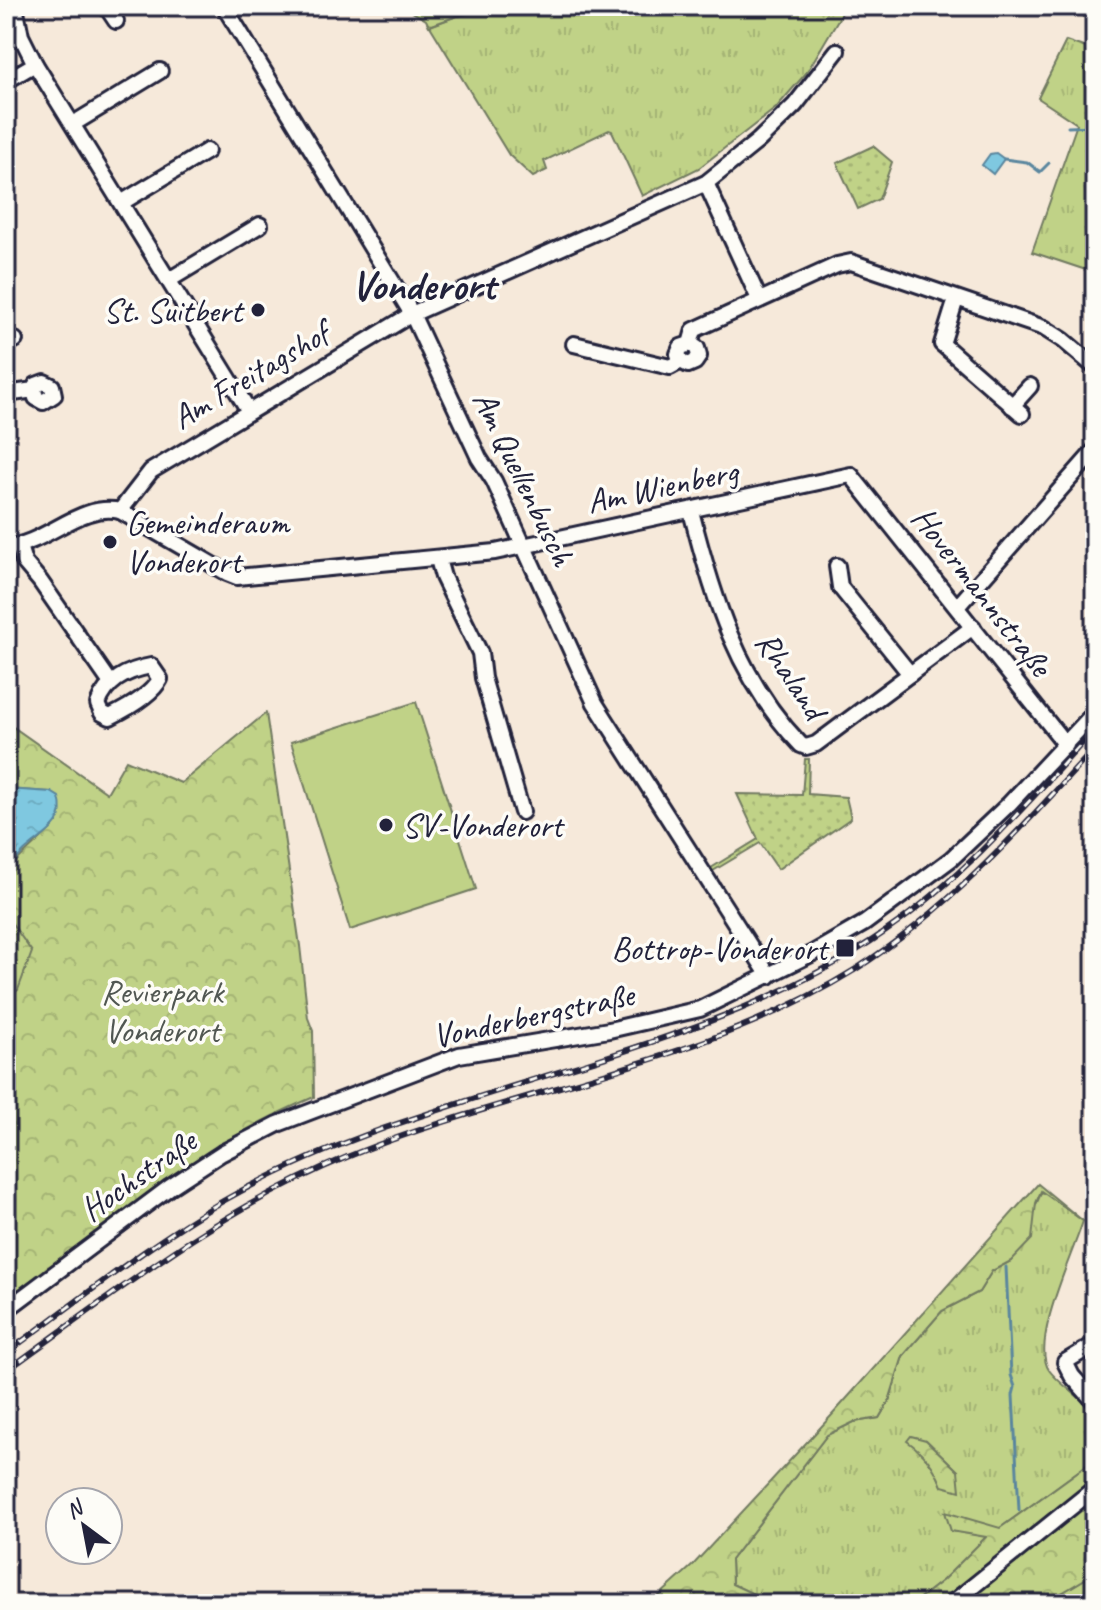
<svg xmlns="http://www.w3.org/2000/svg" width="1101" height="1610" font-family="Caveat,sans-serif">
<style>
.grass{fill:url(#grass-tufts);stroke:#717a61;stroke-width:2;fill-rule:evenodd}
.forest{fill:url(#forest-crowns);stroke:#717a61;stroke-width:2}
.wetland{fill:url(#wetland-marsh);stroke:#717a61;stroke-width:2}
.park{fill:url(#park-dots);stroke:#717a61;stroke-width:2}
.garden{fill:#c0d287;stroke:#717a61;stroke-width:2}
.water{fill:url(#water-ripples);stroke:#5a869e;stroke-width:2}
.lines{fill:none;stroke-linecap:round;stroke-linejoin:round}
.stream{stroke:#5a869e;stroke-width:3}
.minor-casing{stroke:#22223b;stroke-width:20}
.minor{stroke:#fdfcf7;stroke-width:14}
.rail-casing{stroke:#22223b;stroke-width:6}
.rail{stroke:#fdfcf7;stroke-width:3;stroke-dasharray:9;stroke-linecap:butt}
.poi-dot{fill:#22223b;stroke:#fdfcf7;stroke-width:3}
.labels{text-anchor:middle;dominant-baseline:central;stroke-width:7;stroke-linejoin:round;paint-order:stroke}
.poi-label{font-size:34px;fill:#22223b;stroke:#fdfcf7;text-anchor:end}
.street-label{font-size:34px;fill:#22223b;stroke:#fdfcf7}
.park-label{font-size:34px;fill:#515752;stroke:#fdfcf7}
.district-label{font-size:42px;font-weight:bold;fill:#22223b;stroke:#fdfcf7}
</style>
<defs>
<pattern id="grass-tufts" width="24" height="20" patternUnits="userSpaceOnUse" patternTransform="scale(2)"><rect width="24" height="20" fill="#c0d287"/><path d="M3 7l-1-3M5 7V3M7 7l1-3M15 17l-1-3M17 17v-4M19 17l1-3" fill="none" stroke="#a5b475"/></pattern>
<pattern id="forest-crowns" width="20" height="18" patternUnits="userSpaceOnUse" patternTransform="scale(2)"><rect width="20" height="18" fill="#c0d287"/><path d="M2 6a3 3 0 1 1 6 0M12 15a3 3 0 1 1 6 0" fill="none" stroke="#a5b475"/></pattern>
<pattern id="wetland-marsh" width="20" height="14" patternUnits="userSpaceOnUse" patternTransform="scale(2)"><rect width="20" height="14" fill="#c0d287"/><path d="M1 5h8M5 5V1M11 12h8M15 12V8" fill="none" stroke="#a5b475"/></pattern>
<pattern id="park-dots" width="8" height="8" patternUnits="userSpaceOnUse" patternTransform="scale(2)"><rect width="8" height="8" fill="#c0d287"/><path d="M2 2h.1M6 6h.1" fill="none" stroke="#a5b475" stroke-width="1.8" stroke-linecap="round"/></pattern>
<pattern id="water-ripples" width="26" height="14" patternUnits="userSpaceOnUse" patternTransform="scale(2)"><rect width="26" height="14" fill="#7fc8e0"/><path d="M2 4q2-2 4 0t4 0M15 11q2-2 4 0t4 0" fill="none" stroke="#6dacc1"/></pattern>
</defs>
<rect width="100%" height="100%" fill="#f6e9da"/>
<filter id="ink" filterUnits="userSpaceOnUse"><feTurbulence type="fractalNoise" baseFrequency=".0125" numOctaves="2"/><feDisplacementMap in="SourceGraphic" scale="16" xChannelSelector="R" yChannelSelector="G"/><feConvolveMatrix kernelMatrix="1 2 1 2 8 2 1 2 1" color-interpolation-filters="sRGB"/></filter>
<g filter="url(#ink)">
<g class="grass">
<polygon points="506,6 846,6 807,72 776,108 699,168 642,196 612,131 609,130 544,161 547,170 533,177 509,155 430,26 457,16"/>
<polygon points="1052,6 1095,6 1095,20"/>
<polygon points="1066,41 1095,51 1095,273 1032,252 1077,124 1038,98"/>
<path d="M1042,1191L1083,1221C1073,1254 1030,1342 1049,1370C1060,1385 1082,1398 1095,1412V1459L1000,1528L951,1531L987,1536L943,1580L912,1604H764L760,1597L732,1584L731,1560L827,1435L854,1422L879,1418L889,1401L903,1356L942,1311L979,1292L992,1271L1011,1261ZM926,1440L958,1471L942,1486L934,1467L922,1451Z"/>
<polygon points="1095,1573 1093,1604 1043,1604"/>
</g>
<g class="forest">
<polygon points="402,6 506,6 457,16 429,26 426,20"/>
<path d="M266,713L300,946L308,1018L313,1031L314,1097C200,1144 102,1227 6,1304V1000L18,989L14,928L6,915V872C22,854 41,840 57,822L51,792L6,789V722L107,793L126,760L181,783Z"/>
<polygon points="1038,1184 1083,1221 1041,1191 1036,1203 1032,1239 1011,1261 992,1271 979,1292 942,1311 903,1356 889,1401 879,1418 854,1422 827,1435 731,1560 732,1584 760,1597 764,1604 650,1604 693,1565 832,1415"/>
<path d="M911,1436L926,1440L958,1471L960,1491L942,1486C934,1466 925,1454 907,1441Z"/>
<polygon points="1095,1459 1095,1573 1043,1604 912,1604 943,1580 986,1537 951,1531 945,1512 1000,1528"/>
</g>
<polygon class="wetland" points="6,915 32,952 18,990 6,1000"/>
<g class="park">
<polygon points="873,146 892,162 879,199 858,209 837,163"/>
<polygon points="805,759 809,759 808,794 846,797 851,818 778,869 760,843 713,871 711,868 758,839 737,794 802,795"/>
</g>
<polygon class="garden" points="416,702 476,889 350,930 291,742"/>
<g class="water">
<polygon points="996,153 1004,159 993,174 982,165 990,154"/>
<path d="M6,789L51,792L59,797C67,824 47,832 28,848C20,854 13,864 6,872Z"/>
</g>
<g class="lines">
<g class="stream">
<polyline points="1068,127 1095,126"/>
<polyline points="1004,159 1027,162 1040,172 1049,163"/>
<polyline points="1006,1267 1011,1375 1015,1387 1013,1395 1019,1510"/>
</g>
<g class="minor-casing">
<g id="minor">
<polyline points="15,6 21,36 35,64 249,411"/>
<polyline points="106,6 116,21"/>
<polyline points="224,6 412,314 479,458 494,481 595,703 769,976"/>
<polyline points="6,81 35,64"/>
<polyline points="73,124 160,71"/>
<polyline points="706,183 759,299"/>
<polyline points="121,203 207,151"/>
<polyline points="169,280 260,225"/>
<polyline points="956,299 942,344 1022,414"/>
<polyline points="6,342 15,340"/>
<polyline points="574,344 670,367 681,361"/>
<polyline points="690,344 697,348 699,356 695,362 688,365 681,361 678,354 681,347 690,344 694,330 837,265 851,262 1044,328 1063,340 1095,367"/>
<polyline points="6,394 34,390 36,385 44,382 52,386 54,395 43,402 36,398 34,390"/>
<polyline points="1012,406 1030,386"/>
<polyline points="120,511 227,573 237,577 495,552 851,475 1066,745"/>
<path d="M691,511C713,598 737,678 801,745L806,747L816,744L910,674"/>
<polyline points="19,546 24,562 40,581 110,682"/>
<path d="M6,547C46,545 79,502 120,511L151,471L412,314L706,183L758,141L795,105L837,51"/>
<polyline points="438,559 443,577 480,653 483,678 522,812"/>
<polyline points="837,566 840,587 910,674 973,627"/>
<polyline points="957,607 1095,450"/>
<path d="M151,666L160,679C152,695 126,709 110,717L102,713L98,704C106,681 128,670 151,666Z"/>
<polyline points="6,1310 170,1187 222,1153 278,1124 459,1055 609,1030 700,1009 813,953 865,923 951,859 1009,804 1095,712"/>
<polyline points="1095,1344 1065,1362 1072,1376 1095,1402"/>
<polyline points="951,1604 1095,1488"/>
</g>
</g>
<use href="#minor" class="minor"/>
<g class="rail-casing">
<g id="rail">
<path d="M6,1353C77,1302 147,1245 223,1201C274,1172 329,1148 385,1128C450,1106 515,1085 581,1065C689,1031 792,996 886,931C966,876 1030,800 1095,729"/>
<path d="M6,1371C115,1293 222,1208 347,1157C514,1088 701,1066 856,969C949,910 1022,828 1095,748"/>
</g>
</g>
<use href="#rail" class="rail"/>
</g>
</g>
<g class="poi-dot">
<circle cx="258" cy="310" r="8"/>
<circle cx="110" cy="542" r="8"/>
<circle cx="386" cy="825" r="8"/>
<rect x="835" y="938" width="20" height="20" rx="4"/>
</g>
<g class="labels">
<g class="poi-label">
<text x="242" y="310">St. Suitbert</text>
<text x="126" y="522" text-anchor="start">Gemeinderaum<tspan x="126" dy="39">Vonderort</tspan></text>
<text x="402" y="825" text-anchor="start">SV-Vonderort</text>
<text x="827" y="948">Bottrop-Vonderort</text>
</g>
<g class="street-label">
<text transform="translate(250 375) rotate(-31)">Am Freitagshof</text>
<text transform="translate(524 478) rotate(64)">Am Quellenbusch</text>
<text transform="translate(662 486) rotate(-12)">Am Wienberg</text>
<text transform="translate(982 591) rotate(52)">Hovermannstraße</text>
<text transform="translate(791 675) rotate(56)">Rhaland</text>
<text transform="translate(533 1015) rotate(-12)">Vonderbergstraße</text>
<text transform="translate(138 1175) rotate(-35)">Hochstraße</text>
</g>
<g class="park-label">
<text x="162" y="991">Revierpark<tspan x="162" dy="39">Vonderort</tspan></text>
</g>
<g class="district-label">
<text x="423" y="285">Vonderort</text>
</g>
</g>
<rect width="1101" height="1610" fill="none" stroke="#fdfcf7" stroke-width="32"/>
<rect x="16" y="16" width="1069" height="1578" fill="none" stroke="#22223b" stroke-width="3" filter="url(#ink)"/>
<g transform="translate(84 1526) rotate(328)"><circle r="38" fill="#fdfcf7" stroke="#a5a5ac" stroke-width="2"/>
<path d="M0-6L14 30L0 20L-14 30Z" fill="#22223b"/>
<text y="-12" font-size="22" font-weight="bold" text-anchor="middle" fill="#22223b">N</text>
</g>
</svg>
